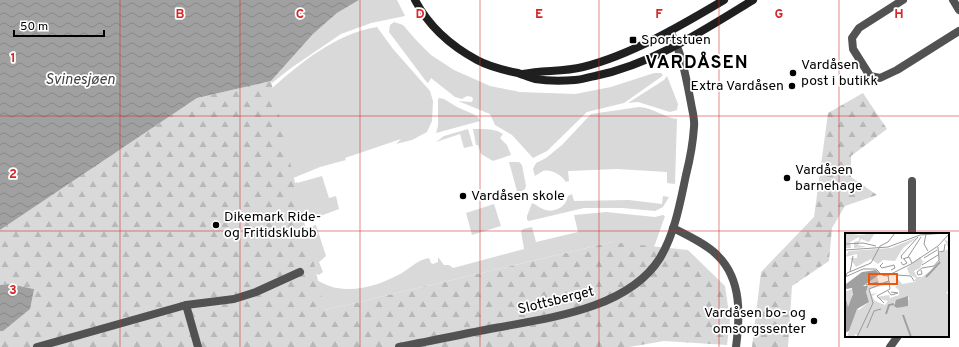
<svg xmlns="http://www.w3.org/2000/svg" width="959" height="347" font-family="Overpass,sans-serif">
<style>
.green{fill:#d9d9d9}
.forest{fill:url(#forest-firs)}
.water{fill:url(#water-waves)}
.lines{fill:none;stroke-linecap:round;stroke-linejoin:round}
.street{stroke:#525252;stroke-width:8}
.secondary{stroke:#1f1f1f;stroke-width:8}
.grid{fill:none;stroke:#d62828;stroke-width:1;stroke-opacity:0.55}
.poi-dot{fill:#000;stroke:#fff;stroke-width:1.5}
.labels{text-anchor:middle;dominant-baseline:central;stroke-width:3.5;stroke-linejoin:round;paint-order:stroke}
.poi-label{font-size:14px;fill:#000;stroke:#fff;text-anchor:start}
.street-label{font-size:14px;fill:#000;stroke:#fff}
.water-label{font-size:15px;font-style:italic;fill:#414141;stroke:#fff}
.district-label{font-size:18px;font-weight:bold;letter-spacing:1px;fill:#000;stroke:#fff}
.inset-river{fill:none;stroke:#a0a0a0;stroke-width:2}
.inset-road{fill:none;stroke:#999;stroke-width:1}
.view{fill:#e8590c;fill-opacity:0.15;stroke:#e8590c;stroke-width:2}
.inset-edge{fill:none;stroke:#000;stroke-width:2}
.grid-label{font-size:13px;text-anchor:middle;font-weight:bold;fill:#d62828;stroke:#fff;stroke-width:3.5;stroke-linejoin:round;paint-order:stroke}
</style>
<defs>
<pattern id="forest-firs" width="22" height="20" patternUnits="userSpaceOnUse"><rect width="22" height="20" fill="#d9d9d9"/><path d="M5 1l3.5 6h-7zM16 11l3.5 6h-7z" fill="#b8b8b8"/></pattern>
<pattern id="water-waves" width="16" height="10" patternUnits="userSpaceOnUse"><rect width="16" height="10" fill="#a0a0a0"/><path d="M0 5q4-4 8 0t8 0" fill="none" stroke="#888"/></pattern>
</defs>
<rect width="100%" height="100%" fill="#fff"/>
<g class="green">
<polygon points="359,0 397,0 405,16 371,23 341,34 291,68 272,83 271,81 313,34 337,13"/>
<polygon points="394,22 403,25 416,40 431,55 454,70 490,86 520,92 575,94 611,87 654,73 661,73 663,75 661,77 624,103 587,112 547,151 533,158 512,135 495,125 490,114 458,101 472,102 473,99 472,97 467,96 462,99 455,97 431,78 428,83 425,80 389,32 390,25"/>
<path d="M377,27L393,49L430,91L433,101L432,121L427,132L412,140L396,144L401,139L345,158L346,160L320,167L286,181L269,91C300,63 335,34 377,27Z"/>
<polygon points="667,76 678,104 677,110 670,112 638,102 628,103 664,80"/>
<polygon points="439,98 444,99 457,107 473,114 478,117 480,121 436,133 438,126 438,99"/>
<path d="M639,107C654,108 663,117 677,119L675,184L667,183V172L617,169L568,171L569,181L566,182C561,175 552,169 543,171C541,172 538,174 535,176L533,169L536,163L546,158L562,145L591,114Z"/>
<polygon points="468,129 473,146 464,148 460,134 436,142 444,136"/>
<path d="M473,129C484,129 494,128 503,134L500,138L507,145L511,155L493,161L481,154L478,145H476Z"/>
<polygon points="509,162 519,162 522,165 526,186 525,189 522,191 517,191"/>
<polygon points="322,176 329,198 336,196 339,209 299,224 292,185 297,182 297,183"/>
<path d="M572,194L574,201L629,200L662,204L663,196L669,197L663,207L655,211L623,208H584L529,221L527,220V216L532,203C536,204 539,208 543,209C554,214 566,207 568,196Z"/>
<polygon points="494,204 501,226 472,235 466,213"/>
<path d="M606,212L655,217L663,215L665,216L648,264L612,242L325,310L314,279C321,282 329,287 337,288C359,292 382,284 402,273C411,267 418,260 429,258L431,263L433,264L438,262V257L444,265H449L453,268L524,249L521,231L523,229L532,227L536,242L578,232L574,215Z"/>
<polygon points="316,225 326,256 319,262 323,272 319,275 300,266 299,230"/>
</g>
<g class="forest">
<polygon points="271,81 325,310 612,242 688,250 725,286 730,320 727,345 664,341 629,347 0,347 0,331 3,331 34,289 10,284 0,285 0,230 197,98"/>
<polygon points="863,93 887,129 851,156 851,177 877,195 845,206 832,228 829,261 792,286 788,347 752,347 761,272 814,217 828,113"/>
</g>
<g class="water">
<polygon points="0,0 359,0 337,13 313,34 271,81 197,98 0,230"/>
<polygon points="10,284 34,289 30,309 3,331 0,331 0,285"/>
</g>
<g class="lines">
<g class="street">
<polyline points="903,0 859,28 852,38 853,49 870,76 880,78 897,70 959,31"/>
<polyline points="953,0 959,10"/>
<polyline points="912,181 912,234"/>
<path d="M673,228C687,235 708,245 718,256C742,280 740,316 736,347"/>
<polyline points="186,305 198,347"/>
<polyline points="37,347 186,305 234,299 256,292 300,272"/>
<path d="M399,347C431,341 463,334 495,328C549,318 628,309 660,258C675,233 680,203 686,175C690,159 693,143 694,127C695,119 692,110 691,103C686,77 682,53 670,31"/>
<polyline points="890,347 898,336"/>
</g>
<g class="secondary">
<path d="M415,0C429,27 451,46 477,60C490,67 503,70 518,73C523,75 529,77 535,79C547,81 562,81 575,80C581,80 589,77 595,76C653,64 704,30 753,0"/>
<path d="M523,74C543,70 563,72 583,67C631,55 682,25 724,0"/>
</g>
</g>
<path class="grid" d="M120,0V347M240,0V347M360,0V347M480,0V347M599,0V347M719,0V347M839,0V347M0,116H959M0,231H959"/>
<g class="poi-dot">
<rect x="629" y="36" width="8" height="8" rx="2"/>
<circle cx="793" cy="73" r="4"/>
<circle cx="792" cy="86" r="4"/>
<circle cx="787" cy="178" r="4"/>
<circle cx="463" cy="196" r="4"/>
<circle cx="216" cy="225" r="4"/>
<circle cx="814" cy="321" r="4"/>
</g>
<g class="labels">
<g class="poi-label">
<text x="641" y="40">Sportstuen</text>
<text x="801" y="65">Vardåsen<tspan x="801" dy="16">post i butikk</tspan></text>
<text x="784" y="86" text-anchor="end">Extra Vardåsen</text>
<text x="795" y="170">Vardåsen<tspan x="795" dy="16">barnehage</tspan></text>
<text x="471" y="196">Vardåsen skole</text>
<text x="224" y="217">Dikemark Ride-<tspan x="224" dy="16">og Fritidsklubb</tspan></text>
<text x="806" y="313" text-anchor="end">Vardåsen bo- og<tspan x="806" dy="16">omsorgssenter</tspan></text>
</g>
<g class="street-label">
<text transform="translate(556 301) rotate(-14)">Slottsberget</text>
</g>
<g class="water-label">
<text x="80" y="80">Svinesjøen</text>
</g>
<g class="district-label">
<text x="697" y="63">VARDÅSEN</text>
</g>
</g>
<g transform="translate(845 233)">
<rect width="104" height="104" fill="#fff"/>
<path d="M0,0L15,2L30,0L24,9L16,6L13,12L22,14L9,15V9L14,8V4L5,9L6,15H1ZM73,4L58,15L50,28L38,27L33,31L26,26L11,34L5,25H12V21L0,24L4,18L46,15ZM99,6L104,9V57L101,60L104,61V104H66L63,97L65,104H15L10,101V104H2L12,75L14,77L24,69L21,59L23,53L15,51L32,43L34,50L42,48L45,51L24,56L26,61L32,60L27,63L30,68L40,72L43,68L34,66L32,64L44,62L45,65L54,62V57L50,54L53,52V46L57,51L69,49L71,45L64,41L62,35L75,24L78,29L75,35L69,38L72,44H77L94,32V20L104,16ZM60,64H64L62,73L52,75L49,70ZM17,52L11,59H8L5,72L2,74L0,59Z" fill="#d9d9d9" fill-rule="evenodd"/>
<path d="M31,37L35,41L18,53H23L21,59L24,69L12,76L4,98L0,100V63L3,74L8,61L7,55L1,56V51L17,39ZM63,63V73L52,75L49,73L51,67Z" fill="#a0a0a0"/>
<path class="inset-river" d="M81,44L95,29M41,81L44,72L49,71M58,82L66,104"/>
<path class="inset-road" d="M81,1L79,11L83,18M0,11L18,10L31,13M0,17L43,14L75,2L100,0M94,19L99,18L100,11M63,24L76,4M79,25L92,17M57,26L56,23L73,4M58,26L64,24L67,30M56,29L58,32L62,30L59,26M38,30L35,33L37,35L49,32L50,35L46,37M77,32L93,22M76,37L77,41L73,42L72,39L77,35L89,33L94,27L93,14M5,39L8,23M52,42L66,43L69,48M1,43L2,40L26,30L35,13L43,9L50,0M0,44L18,36H31L37,42L42,43L66,31L93,13L104,1M21,52L33,49M43,58L46,62L53,60L46,59M39,70L32,63L45,56L43,42M22,95L29,78L36,76M12,104L28,70L24,56L44,48"/>
<path class="view" d="M24,41H52V51H24Z"/>
<rect width="104" height="104" class="inset-edge"/>
</g>
<g class="grid-label">
<text x="180" y="18">B</text>
<text x="300" y="18">C</text>
<text x="420" y="18">D</text>
<text x="539" y="18">E</text>
<text x="659" y="18">F</text>
<text x="779" y="18">G</text>
<text x="899" y="18">H</text>
<text x="13" y="62">1</text>
<text x="13" y="178">2</text>
<text x="13" y="294">3</text>
</g>
<path d="M14 30v6h90v-6" fill="none" stroke="#000000" stroke-width="2"/>
<text x="20" y="30" font-size="12" fill="#000000" stroke="#ffffff" stroke-width="3" paint-order="stroke">50 m</text>
</svg>
